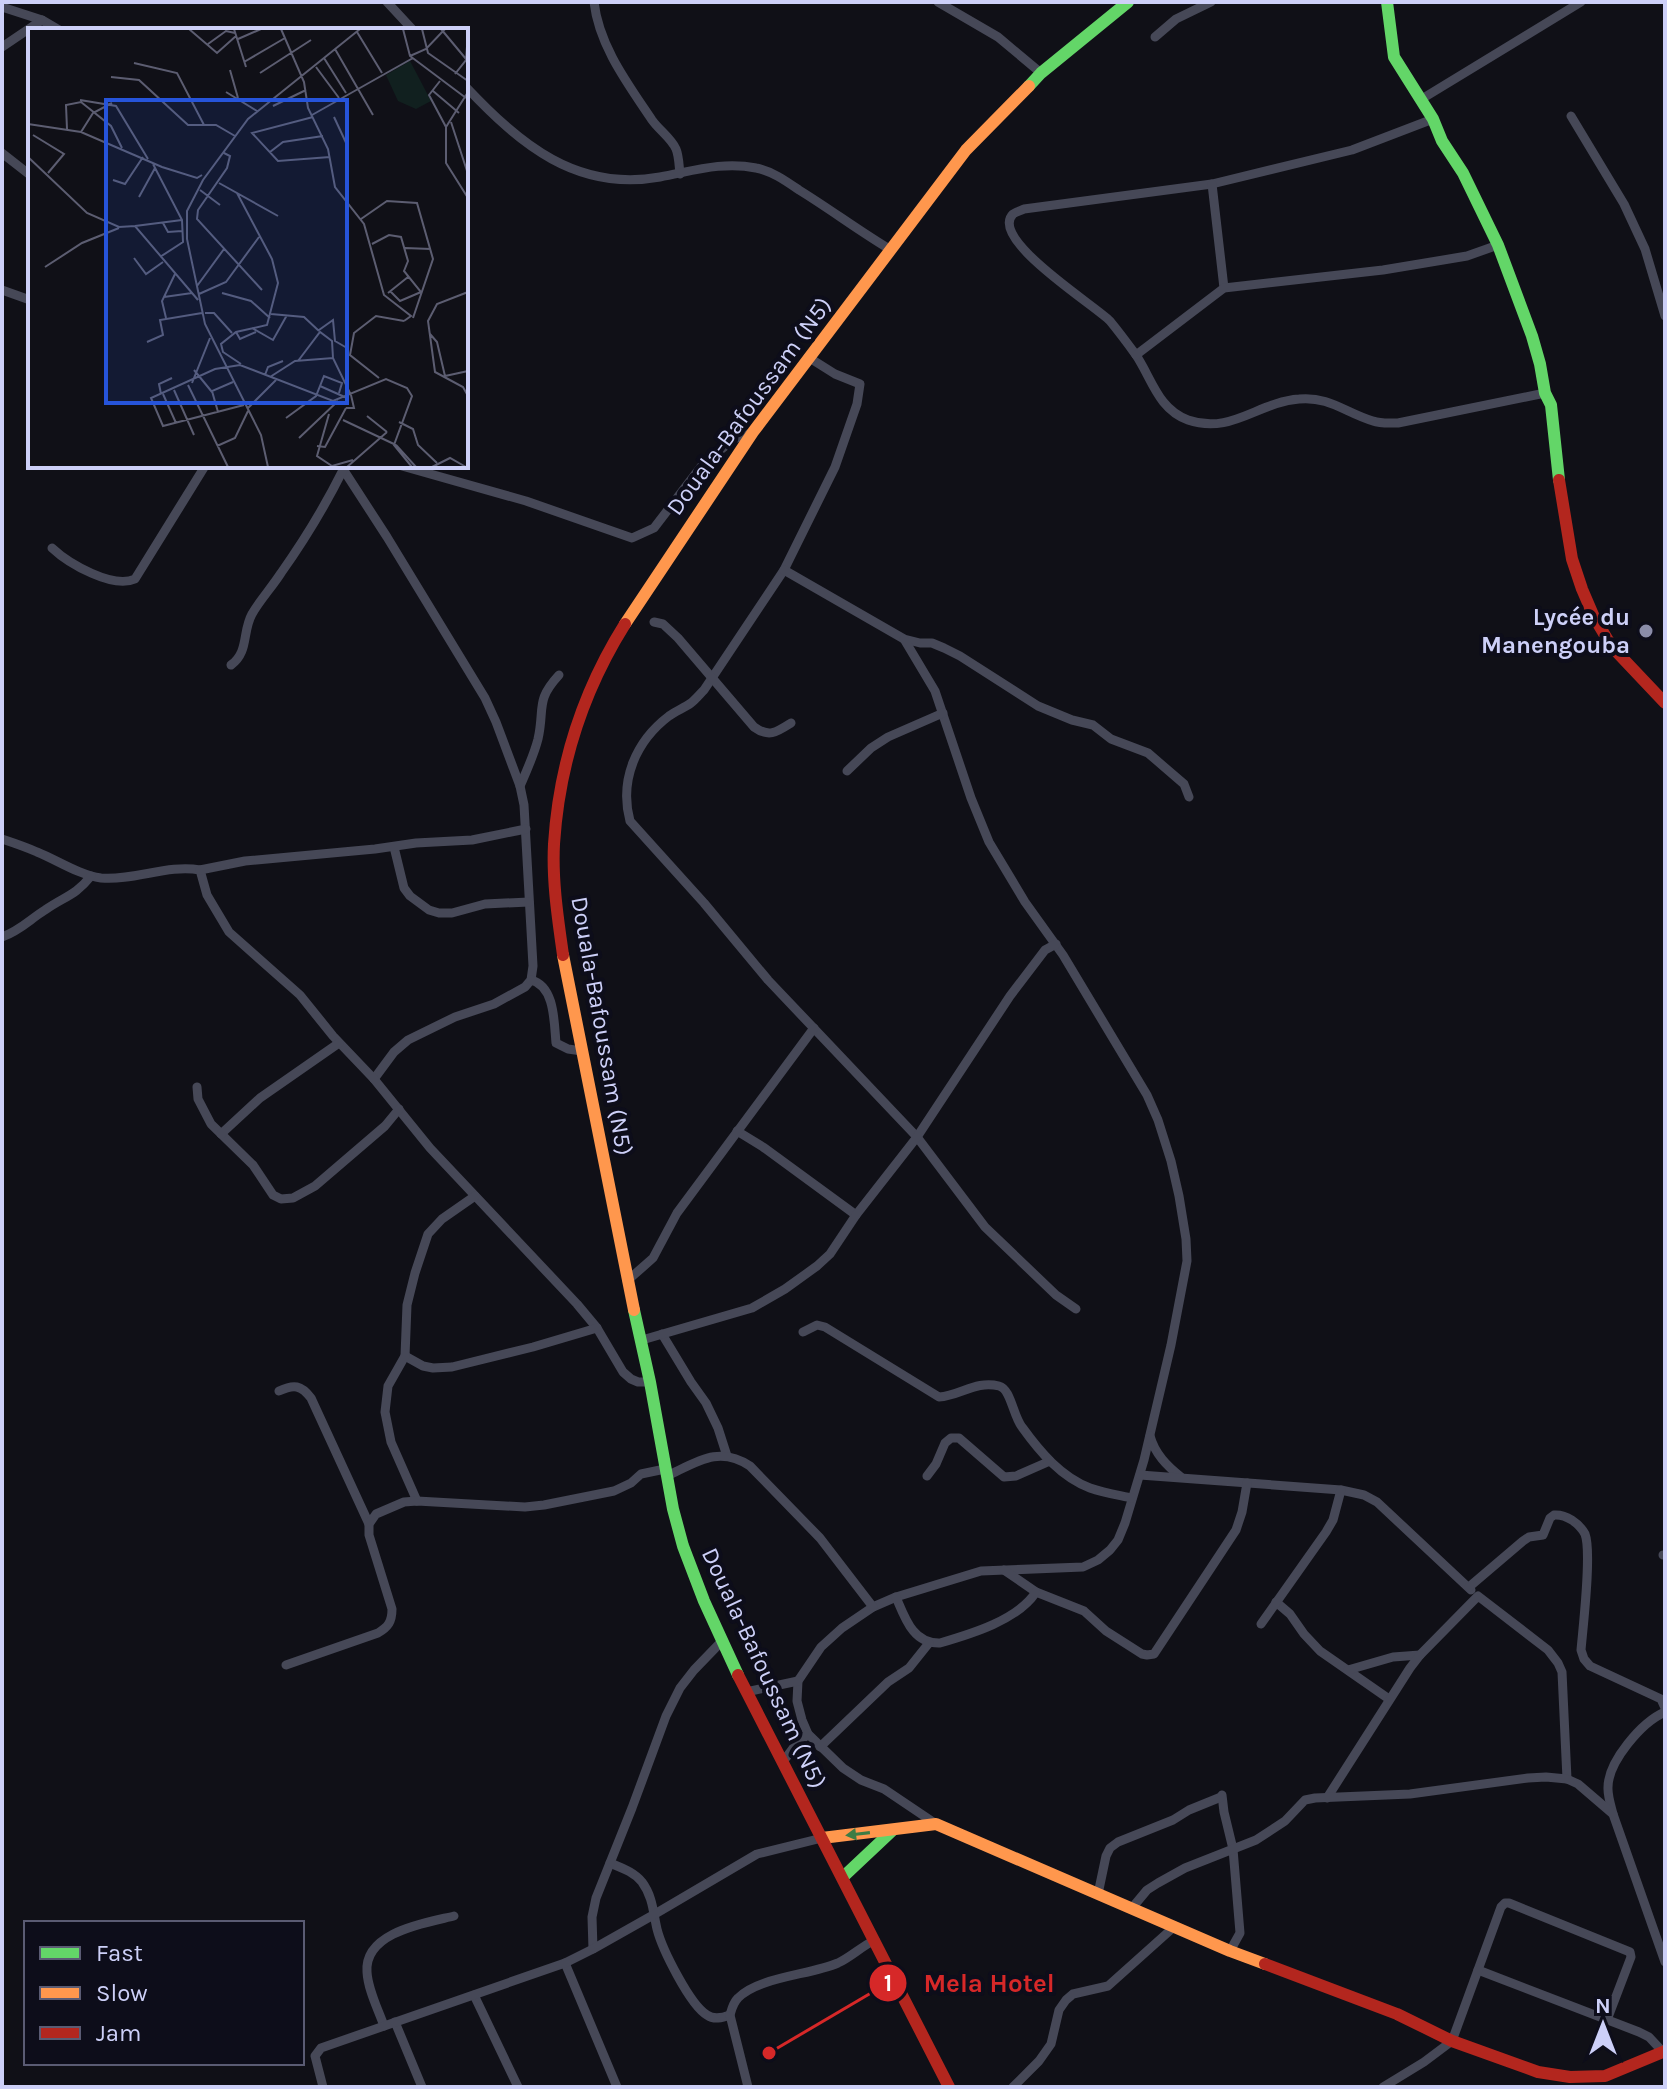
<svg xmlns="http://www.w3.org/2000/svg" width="1667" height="2089" font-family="Karla,sans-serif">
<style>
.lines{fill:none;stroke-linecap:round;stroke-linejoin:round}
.street{stroke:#464857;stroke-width:9}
.fast{stroke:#63d668;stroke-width:12}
.slow{stroke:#ff974d;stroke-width:12}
.jam{stroke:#b3261e;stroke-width:12}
.oneway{fill:#3c7c45}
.poi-dot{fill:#8b8da9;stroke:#0d0d1a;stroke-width:3}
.labels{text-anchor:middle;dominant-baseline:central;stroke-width:8;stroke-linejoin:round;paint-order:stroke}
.street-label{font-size:24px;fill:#cdd0f8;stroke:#0d0d1a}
.poi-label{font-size:24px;font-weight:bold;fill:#cdd0f8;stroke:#0d0d1a;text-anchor:end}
.inset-road{fill:none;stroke:#5c5d71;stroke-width:2}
.view{fill:#2654da;fill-opacity:0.15;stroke:#2654da;stroke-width:4}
.inset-edge{fill:none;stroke:#cdd0f8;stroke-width:4}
.leader{fill:none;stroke:#d62828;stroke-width:3}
.callout-dot{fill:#d62828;stroke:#0d0d1a;stroke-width:3}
.mark-label{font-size:24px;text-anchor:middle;font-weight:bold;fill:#fff}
.callout-label{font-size:26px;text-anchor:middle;font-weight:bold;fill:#d62828;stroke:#0d0d1a;stroke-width:8;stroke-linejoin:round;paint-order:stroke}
</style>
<rect width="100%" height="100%" fill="#101017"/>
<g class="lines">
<g class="street">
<polyline points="387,2 413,30"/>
<path d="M594,2C599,46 628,84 652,120C659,130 671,138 676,149C679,156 679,166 680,174"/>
<polyline points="938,2 998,37 1041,73"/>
<polyline points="2,7 42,20 59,30"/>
<polyline points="1155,37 1176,19 1211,2"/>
<polyline points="2,47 42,20"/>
<path d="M466,87C520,144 576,192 660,177C693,171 723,161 756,168C772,171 786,181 799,190C830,209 859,231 891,250"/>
<polyline points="1420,100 1581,2"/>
<polyline points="1571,116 1624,204 1645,249 1665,316"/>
<path d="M1433,119L1352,150L1212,184L1024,209C1022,210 1014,213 1013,214C988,239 1096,306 1110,321C1119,332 1128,344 1136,355C1152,379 1158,409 1188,420C1231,435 1258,402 1299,399C1329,396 1346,413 1373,421C1381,424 1390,423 1398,423L1545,393"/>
<polyline points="2,153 30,175"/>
<polyline points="1212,184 1224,288"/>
<polyline points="2,290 30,300"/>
<polyline points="1136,355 1224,288 1383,270 1467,256 1498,245"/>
<path d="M808,357L835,374L860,384L857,404L835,467L784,570L704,690C700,694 696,699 691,703C684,708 676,711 669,716C636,741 619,780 630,821L704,903L768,980L917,1137L985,1227L1056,1295L1076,1309"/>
<polyline points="341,466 387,537 485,698 496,722 520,786 524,805 533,966 531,980 525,987 494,1004 455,1017 408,1040 394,1052 374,1079"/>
<polyline points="402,466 526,501 632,538 654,528 703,464 734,439 751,433"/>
<path d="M52,548C69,564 113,589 135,579L205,466"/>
<polyline points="784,570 904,639 920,643 932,643 944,648 960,656 1038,706 1072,720 1093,725 1111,739 1148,753 1184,784 1189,797"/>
<path d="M654,622L663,624L678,638L754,727C769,738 777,732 791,723"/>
<polyline points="904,639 935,691 971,798 989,842 1025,902 1063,955 1147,1095 1158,1120 1171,1161 1179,1196 1186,1239 1187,1261 1171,1345 1144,1460 1125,1523 1118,1540 1110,1550 1098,1560 1083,1567 981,1571 896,1597 873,1607 842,1628 821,1647 798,1681 797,1701 802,1720 808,1734 843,1768 861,1780 884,1789 936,1824"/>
<path d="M231,665C249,652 242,632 252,614C260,600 272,587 281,573C303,542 326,504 343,470"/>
<polyline points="847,771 871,748 888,737 943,713"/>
<path d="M520,786C527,770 534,755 538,739C545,708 535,701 559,675"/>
<path d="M2,839C14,843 26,847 37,852C57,860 79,875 101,878C134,881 168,864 200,870L207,895L229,932L300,995L333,1036L374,1079L430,1148L577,1304L597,1328L623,1372L631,1379L638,1382H650"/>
<polyline points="394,847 404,888 410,896 429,910 439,913 452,913 485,904 529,902"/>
<polyline points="200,870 245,861 375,849 416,843 472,840 526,829"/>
<path d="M2,937C21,930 29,920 45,910C65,896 75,896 91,876"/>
<path d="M531,980C555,986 554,1022 556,1043L568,1049L582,1051"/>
<polyline points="197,1087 198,1099 211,1124 253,1165 273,1195 281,1199 293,1198 315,1186 385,1126 399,1109"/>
<polyline points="737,1131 763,1147 856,1215"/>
<polyline points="221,1134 260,1098 339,1043"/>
<polyline points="627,1281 653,1258 677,1213 814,1028"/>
<path d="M803,1332L817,1325L825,1327L939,1397C960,1396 976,1380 999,1386C1011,1389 1013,1416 1022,1427C1040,1452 1061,1477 1090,1488C1104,1493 1118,1495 1132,1498"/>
<polyline points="662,1334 691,1382 706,1403 718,1428 727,1456"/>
<polyline points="642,1340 752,1308 785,1289 817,1266 830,1254 856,1215 917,1137 1010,996 1045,950 1056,944"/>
<polyline points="405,1356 423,1366 433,1368 452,1367 533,1347 597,1328"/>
<path d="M279,1391C294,1384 301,1385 311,1398L369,1524"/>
<path d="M1150,1436C1155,1454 1167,1466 1181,1477"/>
<polyline points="1140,1475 1341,1490 1364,1495 1377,1502 1471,1590"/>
<path d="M667,1476C697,1462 719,1445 750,1466L820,1538L873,1607"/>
<polyline points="927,1476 936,1464 945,1443 951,1438 959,1438 1004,1477 1016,1476 1050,1461"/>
<polyline points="417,1501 391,1442 385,1412 388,1386 405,1356 407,1305 415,1273 428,1234 442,1219 475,1196"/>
<polyline points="1663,1555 1665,1555"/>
<polyline points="1004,1570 1036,1592 1084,1611 1106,1631 1142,1654 1147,1655 1154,1654 1236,1530 1242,1512 1247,1483"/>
<path d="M1469,1587L1523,1541L1529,1537L1543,1535L1550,1518L1554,1515C1566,1514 1579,1523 1585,1534C1592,1552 1583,1627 1581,1650L1584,1659L1590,1666L1661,1699L1665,1708"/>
<path d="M896,1597C905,1618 913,1644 940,1643C971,1634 1018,1620 1036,1592"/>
<polyline points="1276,1602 1290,1614 1304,1634 1320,1651 1389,1699"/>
<polyline points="1261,1624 1326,1532 1333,1520 1341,1490"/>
<path d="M286,1665L378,1633C388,1627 392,1622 392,1609L369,1535V1524L376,1514L404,1502L417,1501L525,1507L544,1505L614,1491L631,1483L641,1474L665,1469"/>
<polyline points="1348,1670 1393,1657 1420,1655"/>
<polyline points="746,1692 798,1681"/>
<polyline points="820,1747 888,1682 909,1668 929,1643"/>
<polyline points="782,1763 794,1747 808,1734"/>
<polyline points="1222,1795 1224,1812 1233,1849 1240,1933 1230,1951"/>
<polyline points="1327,1798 1410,1668 1420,1655 1478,1596 1548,1650 1558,1663 1562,1672 1567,1779"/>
<path d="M1613,1814C1611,1806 1608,1797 1608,1789C1607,1762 1642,1722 1665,1712"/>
<path d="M610,1863C622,1868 634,1872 642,1882C653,1897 653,1912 657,1929C662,1949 690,2005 707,2015C714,2020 722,2018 730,2015"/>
<polyline points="1098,1894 1106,1856 1110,1848 1118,1842 1173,1820 1189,1810 1221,1797"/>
<polyline points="1132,1908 1147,1890 1158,1883 1185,1868 1256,1840 1285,1821 1305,1800 1315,1798 1410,1794 1528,1778 1546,1777 1567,1779 1578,1784 1613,1814 1665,1962"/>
<polyline points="593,1949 592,1917 596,1898 632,1808 666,1716 680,1688 694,1670 722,1641"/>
<polyline points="565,1963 617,2087"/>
<polyline points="1478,1970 1639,2032 1649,2037 1663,2052"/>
<polyline points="474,1995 518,2087"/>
<polyline points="395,2022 422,2087"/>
<path d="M384,2026C378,2009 368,1990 367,1972C364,1932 425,1923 454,1916"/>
<polyline points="323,2087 315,2056 321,2048 565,1963 593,1949 655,1914 757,1854 822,1838"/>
<path d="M748,2087L730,2015C732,2008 733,2003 738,1998C758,1977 810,1975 838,1963C851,1957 862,1946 875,1940"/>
<polyline points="1013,2087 1039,2061 1051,2044 1059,2010 1066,2000 1073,1994 1108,1986 1175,1926"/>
<polyline points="1383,2087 1424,2062 1452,2041 1501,1907 1505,1903 1509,1903 1630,1952 1631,1957 1607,2020"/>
</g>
<g class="fast">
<polyline points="1387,2 1394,57 1433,119 1442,141 1463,173 1498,245 1532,336 1540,364 1545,393 1551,405 1559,480"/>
<polyline points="1029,86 1041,73 1128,2"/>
<polyline points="634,1310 650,1382 673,1509 683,1546 704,1601 738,1675"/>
<polyline points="843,1877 893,1830"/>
</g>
<g class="slow">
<polyline points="625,624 753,432 966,150 1029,86"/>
<polyline points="563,955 634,1310"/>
<polyline points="822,1838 936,1824 1230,1951 1265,1964"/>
</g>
<g class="jam">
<polyline points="1559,480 1572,559 1582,589 1594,617 1612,647 1665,703"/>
<path d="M563,955C558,919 552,881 554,844C559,766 583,691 625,624"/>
<polyline points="738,1675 949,2087"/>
<polyline points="1265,1964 1397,2014 1452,2041 1538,2072 1570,2077 1605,2076 1665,2051"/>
</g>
</g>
<defs><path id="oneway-solid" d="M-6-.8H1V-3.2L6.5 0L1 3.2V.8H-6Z" transform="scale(2)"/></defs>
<use class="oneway" href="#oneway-solid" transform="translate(858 1834) rotate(173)"/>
<circle class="poi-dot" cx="1646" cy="631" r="8"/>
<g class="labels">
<g class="street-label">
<text transform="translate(749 406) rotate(-54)">Douala-Bafoussam (N5)</text>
<text transform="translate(602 1026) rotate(80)">Douala-Bafoussam (N5)</text>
<text transform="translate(764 1668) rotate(65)">Douala-Bafoussam (N5)</text>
</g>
<g class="poi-label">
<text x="1630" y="617">Lycée du<tspan x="1630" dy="28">Manengouba</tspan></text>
</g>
</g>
<g transform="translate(28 28)">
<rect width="440" height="440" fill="#101017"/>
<path d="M382,33L403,73L388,81L370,73L358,47Z" fill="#11201f"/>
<path class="inset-road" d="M161,1L189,25L208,8M206,1L218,39M253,1L276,54L280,80L300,121L307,159L336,196L356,267L383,288L376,293M375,1L382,28L438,70M394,1L400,25L440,53M413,1L438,31M329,4L354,45M210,11L233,1M180,16L198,3L207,5M307,21L345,87M382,28L398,21L417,1M296,30L318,65M216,34L257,10M106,35L149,45L176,97M288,39L311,70M202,42L210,70M232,45L283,12M427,46L438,32L440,5M83,49L111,52L160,97H188L207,108M412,53L401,67L418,99M405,63L431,85M198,64L229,83M440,64L418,99V135L440,170M52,72L88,78L120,131M245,78L278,62M284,87L385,30M285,89L224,105L250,133L302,129M306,89L320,119M423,94L440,146M0,96L53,104L134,139L169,150L174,147M39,101L38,77L53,74L83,98L94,120M53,104L65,85L84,75M5,107L36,126L20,145M242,124L255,114L295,108M196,125L202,128L199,140L170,182L169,191L234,262M0,129L59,185L91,199L107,198L170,272M125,136L154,192L155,214L132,229M85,152L97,156L115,129M191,155L250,188M172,162L192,177M209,165L244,231L250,255L239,297L208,304L193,316L195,324L213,336M111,169L127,140M333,191L359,173L389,175L405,231L385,290M135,195L140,204L154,203M107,198L154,192M344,216L361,207L373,209L380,233L376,243L393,264L372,273L362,263M377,220L403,221M106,230L118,246L135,234M17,239L54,215L91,200M169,258L196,221M440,264L409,276L400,293L407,344L435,359L440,368M194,265L223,273L242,290M360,265L380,249M171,266L198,254L231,209M136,269L164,265M177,285H186L204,305M243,286L276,289L291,303M138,290L134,273L147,246M224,300L245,312L259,287M291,302L305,292L307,313L319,320M208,304L212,311L228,304M402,306L409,314L417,348L440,343M119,314L135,307L132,292L174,285M270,333L292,304L304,313L305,330M166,342L184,364M237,347L240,339L255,333M242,349L267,333L305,330L323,367L326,380H318M351,350L322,327L326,305L348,288L376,293M164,355L182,310M160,357L200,439M292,358L319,370M146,362L166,407M133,366L131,356L144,350M135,366L148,395M216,377L135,398L123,370L187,341L212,337L305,373L358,351L379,360L384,368L366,417L384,439M220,380L248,352M190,384L184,363L205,354M301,386L289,428L304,438L325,432M339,388L359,404M258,390L288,368L296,348L314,355L311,365M315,392L368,417M371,394L385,401L390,417L409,435M271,410L310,373M368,417L388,439M189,418L207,410L220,383M289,418L297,419L318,380M240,439L233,407L177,296L159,211V183L175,152L220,91L332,1M319,439L359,404M404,439L422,430L438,439"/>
<path class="view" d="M78,72H319V375H78Z"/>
<rect width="440" height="440" class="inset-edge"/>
</g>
<path class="leader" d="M769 2053L888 1983"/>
<g class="callout-dot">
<circle cx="769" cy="2053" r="8"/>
<circle cx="888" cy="1983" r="20"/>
</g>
<g class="mark-label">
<text x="888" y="1991">1</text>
</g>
<g class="callout-label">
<text x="989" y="1992">Mela Hotel</text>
</g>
<rect width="1667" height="2089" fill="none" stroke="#cdd0f8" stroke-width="8"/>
<rect x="24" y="1921" width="280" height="144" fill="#0d0d1a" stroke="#5a5b73" stroke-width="2"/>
<rect x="40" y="1947" width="40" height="12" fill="#63d668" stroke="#5a5b73" stroke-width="2"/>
<text x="96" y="1961" font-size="24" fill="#cdd0f8">Fast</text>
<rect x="40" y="1987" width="40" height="12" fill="#ff974d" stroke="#5a5b73" stroke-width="2"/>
<text x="96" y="2001" font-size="24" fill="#cdd0f8">Slow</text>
<rect x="40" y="2027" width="40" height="12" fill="#b3261e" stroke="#5a5b73" stroke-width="2"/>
<text x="96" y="2041" font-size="24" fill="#cdd0f8">Jam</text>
<g transform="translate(1603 2025)" stroke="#0d0d1a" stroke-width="6" paint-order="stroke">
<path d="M0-6L14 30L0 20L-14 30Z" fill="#cdd0f8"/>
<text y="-12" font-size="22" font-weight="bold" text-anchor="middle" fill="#cdd0f8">N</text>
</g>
</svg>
